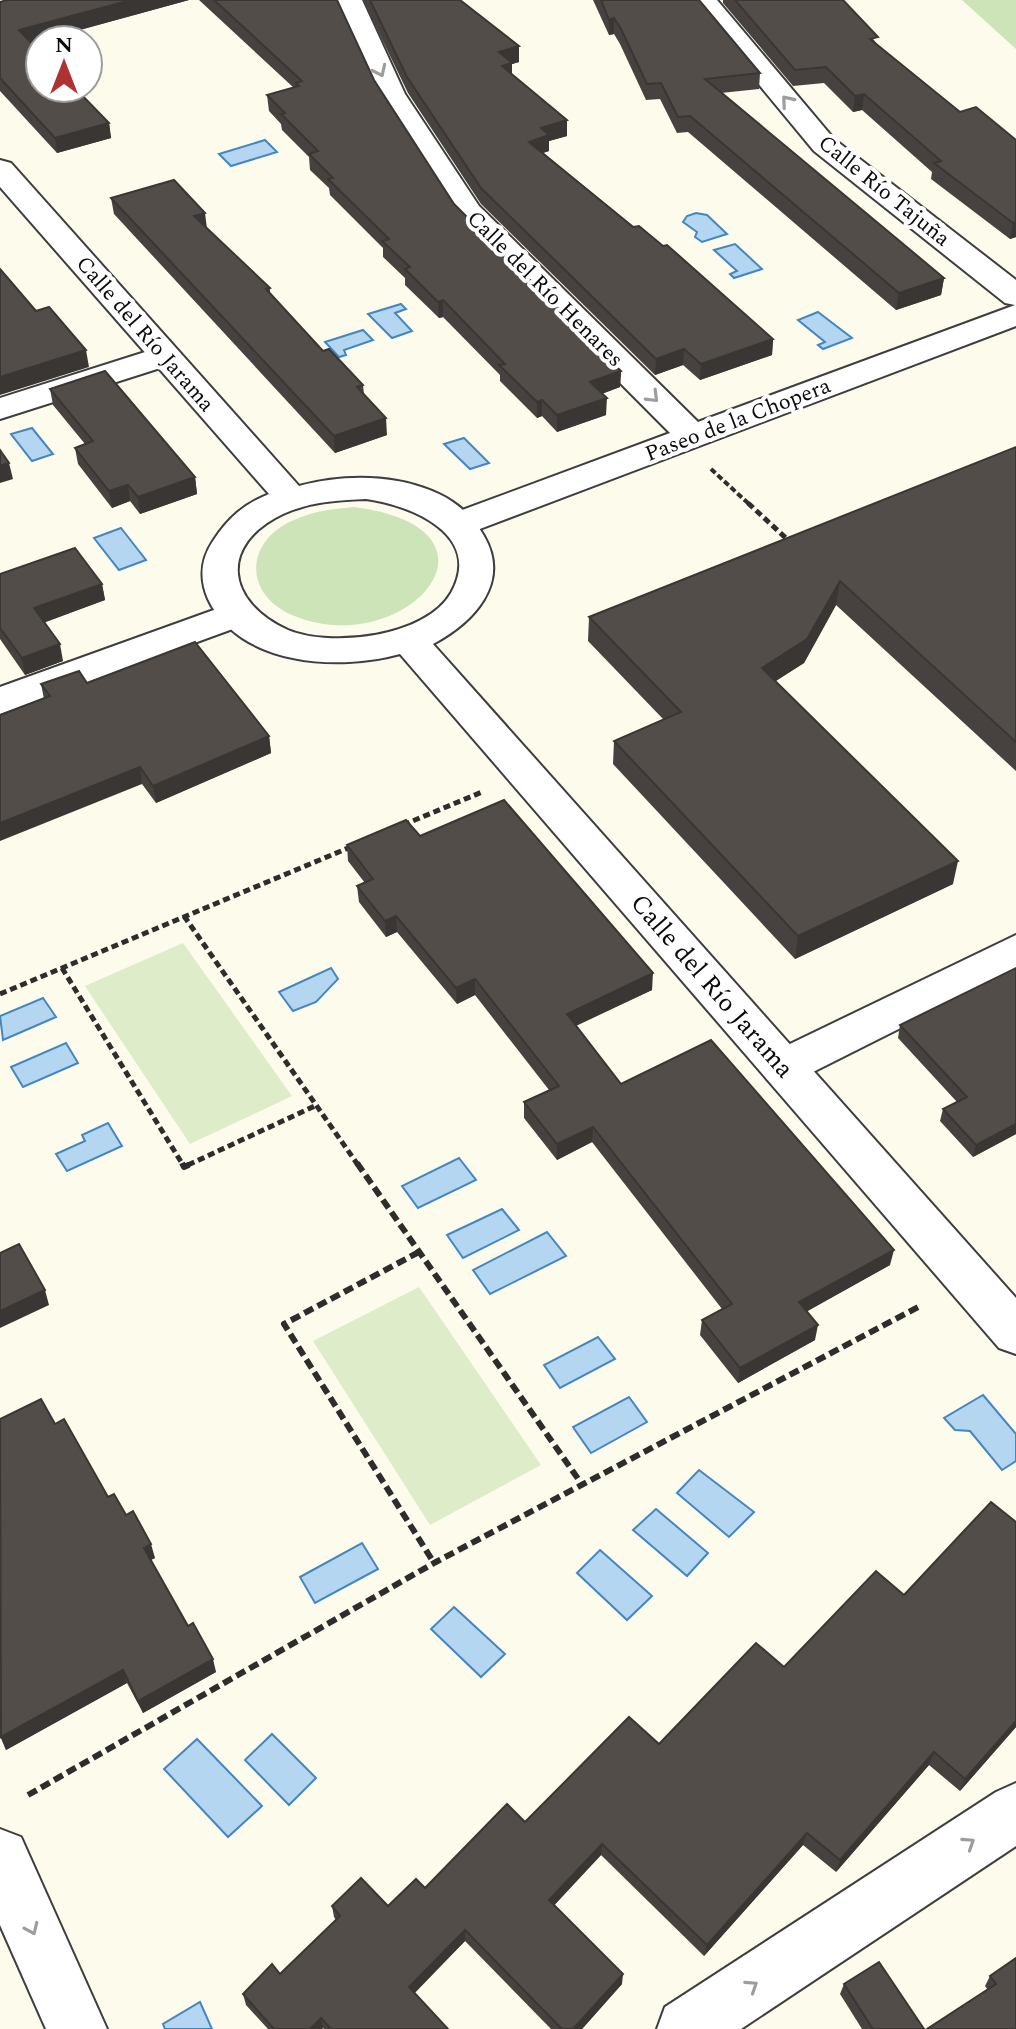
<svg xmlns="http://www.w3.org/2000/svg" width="1016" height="2029" font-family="Spectral,serif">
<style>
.green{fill:#cde4b9}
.pitch{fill:#deecc9}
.water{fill:#b5d6f0;stroke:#4387c0;stroke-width:2}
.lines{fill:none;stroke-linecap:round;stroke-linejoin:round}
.minor-casing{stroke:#3e3e3e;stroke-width:4}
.tertiary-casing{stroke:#3e3e3e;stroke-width:4}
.path-far2{stroke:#2d2d2d;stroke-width:4;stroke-dasharray:6 3;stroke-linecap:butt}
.path-far1{stroke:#2d2d2d;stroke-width:5;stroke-dasharray:7 4;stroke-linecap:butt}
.path{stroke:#2d2d2d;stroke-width:6;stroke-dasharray:10 5;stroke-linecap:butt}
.minor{fill:#fff;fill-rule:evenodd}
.tertiary{fill:#fff;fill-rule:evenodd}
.wall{fill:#47423f}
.shaded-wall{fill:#3a3633}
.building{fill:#534d49;stroke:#3a3633;stroke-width:2}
.oneway{stroke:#9d9d9d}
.labels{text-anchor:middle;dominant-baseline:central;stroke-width:8;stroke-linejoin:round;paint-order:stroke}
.far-street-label{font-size:22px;fill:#0b0b0b;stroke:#fff}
.street-label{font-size:26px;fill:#0b0b0b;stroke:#fff}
</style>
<rect width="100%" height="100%" fill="#fdfbeb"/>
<g class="green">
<polygon points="962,0 1016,0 1016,49"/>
<path d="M354,507C523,529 404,663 292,615C242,593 246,540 294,520C314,511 333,509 354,507Z"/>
</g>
<g class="pitch">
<polygon points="183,943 292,1096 190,1144 85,986"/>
<polygon points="419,1287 541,1465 430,1525 313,1341"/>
</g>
<g class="water">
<polygon points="265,140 277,152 231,166 219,154"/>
<polygon points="696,213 707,215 727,234 702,242 695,237 697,232 683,222 687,216"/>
<polygon points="735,244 762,269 734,278 730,274 737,271 714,250"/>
<polygon points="401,304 406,309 395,313 412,331 392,338 368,314"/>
<polygon points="818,312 852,338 823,349 818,345 825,342 798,320"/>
<polygon points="363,330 373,340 344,350 346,355 339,357 325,342"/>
<polygon points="32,428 53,454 32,461 11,434"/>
<polygon points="464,438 489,463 470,469 444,444"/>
<polygon points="121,528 146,560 119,570 94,538"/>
<polygon points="331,968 338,979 316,1002 293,1011 279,992"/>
<polygon points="43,998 56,1017 3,1040 0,1016"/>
<polygon points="66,1043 78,1063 23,1087 11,1067"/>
<polygon points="108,1123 122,1146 67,1171 56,1154 85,1141 82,1135"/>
<polygon points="459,1158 476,1180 418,1208 402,1186"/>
<polygon points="502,1209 519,1230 463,1258 447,1235"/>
<polygon points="547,1232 566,1256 490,1294 473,1270"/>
<polygon points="598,1337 615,1359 560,1388 544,1365"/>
<polygon points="983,1395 1016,1434 1016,1461 1002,1470 970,1431 955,1430 944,1418"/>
<polygon points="629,1397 647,1422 591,1453 573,1427"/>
<polygon points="699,1470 754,1512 729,1537 677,1493"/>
<polygon points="656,1509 708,1553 687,1576 633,1530"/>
<polygon points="362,1543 378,1569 315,1603 300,1577"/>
<polygon points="600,1550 652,1596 627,1620 577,1573"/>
<polygon points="454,1607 505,1654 481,1677 431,1629"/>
<polygon points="272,1734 316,1778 289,1805 245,1760"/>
<polygon points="197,1739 262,1806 228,1837 164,1769"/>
<polygon points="200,2002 212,2029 165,2029 163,2024"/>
</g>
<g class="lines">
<g class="minor-casing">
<g id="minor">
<polygon points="334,0 362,0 405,94 479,206 698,422 1015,305 1005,303 814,151 689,0 717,0 834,139 1016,280 1016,326 472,532 459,535 446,532 441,524 446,516 670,433 456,218 377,94"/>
<polygon points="164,346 176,349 181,356 176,363 0,419 0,398"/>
<polygon points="236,602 249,605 255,614 249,623 0,714 0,687"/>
<polygon points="1016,935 1016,970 799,1079 783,1085 767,1079 761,1067 767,1055"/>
<polygon points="1016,1783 1016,1846 741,2029 657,2029 665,2007 996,1792"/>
<polygon points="0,1829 21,1837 107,2029 46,2029 0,1925"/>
</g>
</g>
<g class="tertiary-casing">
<path id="tertiary" d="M0,160L11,163L299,486C344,474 396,474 439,494C458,503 474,518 484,536C511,583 474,622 433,644L1016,1298V1354L999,1348L400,654C339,671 239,666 208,599C199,578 201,559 213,541C228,518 244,504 269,494L0,187ZM366,499C410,505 484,534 451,593C426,637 331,648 288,630C226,602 218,545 283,514C309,502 338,500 366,499Z"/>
</g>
<polyline class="path-far2" points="711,469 750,505"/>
<g class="path-far1">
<polyline points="748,503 789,541"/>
<polyline points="403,825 482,792"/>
<polyline points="184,916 358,1165"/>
<polyline points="62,968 183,1165"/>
<polyline points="0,994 353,846"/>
<polyline points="188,1165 317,1105"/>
</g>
<g class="path">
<polyline points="182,1163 184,1167 193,1163"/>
<polyline points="357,1163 581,1483"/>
<polyline points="419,1252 284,1324 434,1563"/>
<polyline points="28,1795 434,1563 922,1305"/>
</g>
<use href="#minor" class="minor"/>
<use href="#tertiary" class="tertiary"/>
</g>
<g class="wall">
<polygon points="189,0 31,43 109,123 111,138 57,153 0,91 0,2"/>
<polygon points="199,0 337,0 374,80 454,204 621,371 620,387 602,394 606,415 557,432 542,416 537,418 500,381 500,375 443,317 439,318 405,285 405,278 383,257 383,248 330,195 329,188 310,170 309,157 282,130 281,124 269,111 267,95 294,88"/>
<polygon points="363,0 460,0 519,46 519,62 512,64 512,75 567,136 549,141 549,151 543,153 773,339 772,355 700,380 683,365 655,375 481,204 408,93"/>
<polygon points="593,0 699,0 760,73 759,89 721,93 944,278 941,295 896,310 688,132 677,133 660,99 646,100 620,44 614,34 609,35"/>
<polygon points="723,0 843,0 877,44 960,112 1016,140 1016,237 1010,239 931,179 932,172 862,110 853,112 824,83 793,86 723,3"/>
<polygon points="111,198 206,227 270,288 270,294 323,351 363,385 364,394 387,435 335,453 114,214"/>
<polygon points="50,389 195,477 197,494 140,514 130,501 112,508 78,464 75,448 85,444 53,405"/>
<polygon points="1016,447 1016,771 836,605 804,663 775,681 953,884 795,959 613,764 614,741 664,720 588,641 589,617"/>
<polygon points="0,574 102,584 105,600 44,622 63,661 25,675 0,639"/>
<polygon points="87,683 269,736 271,753 156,803 142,784 44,699 41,684"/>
<polygon points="420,836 652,990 576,1026 621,1084 890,1265 807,1311 815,1340 738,1383 700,1335 702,1320 722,1309 592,1142 557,1160 524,1118 524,1102 549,1090 475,995 457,1004 397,932 386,937 359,902 357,886 365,883 348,861 347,845"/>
<polygon points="1016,968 1016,1134 973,1157 940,1121 943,1109 957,1102 898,1038 900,1025"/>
<polygon points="55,1424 108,1497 126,1515 155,1558 150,1560 188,1626 216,1672 143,1713 127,1683 6,1750 0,1736"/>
<polygon points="784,1667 1016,1727 960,1791 929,1765 836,1872 803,1845 704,1956 601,1855 554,1905 622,1984 582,2029 551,2029 465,1941 414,1993 448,2029 324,2029 323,2028 322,2029 268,2029 246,2005 243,1994 280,1974 336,1920 334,1917 332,1906 388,1906 425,1888 525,1822 659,1744"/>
<polygon points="1016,1958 1016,2029 985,1986 990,1976"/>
<polygon points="844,1984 924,2029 862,2029 840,1994"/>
</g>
<g class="shaded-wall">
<polygon points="131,0 189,0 22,46 19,30"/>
<polygon points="614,18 614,34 609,35 609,20"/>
<polygon points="519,46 519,62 512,64 512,79 502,82 499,52"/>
<polygon points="864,94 862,110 853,112 855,96"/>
<polygon points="567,120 567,136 549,141 549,151 529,157 529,142 541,128"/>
<polygon points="109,123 111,138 57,153 55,138"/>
<polygon points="205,213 207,229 194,216"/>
<polygon points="1016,222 1016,237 1010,239 1013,223"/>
<polygon points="944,278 941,295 896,310 899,293"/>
<polygon points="443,300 443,317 439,318 438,302"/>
<polygon points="773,339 772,355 700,380 701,364"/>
<polygon points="684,349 683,365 655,375 656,359"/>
<polygon points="86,350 89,367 0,395 0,377"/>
<polygon points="621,371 620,387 589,398 590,382"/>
<polygon points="607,398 606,415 557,432 557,415"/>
<polygon points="542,400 542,416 537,418 537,402"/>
<polygon points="386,418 387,435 335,453 334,436"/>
<polygon points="9,463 13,479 0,483 0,466"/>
<polygon points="195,477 197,494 140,514 138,497"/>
<polygon points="128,485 130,501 112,508 109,491"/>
<polygon points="840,581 836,605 804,663 759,692 762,668"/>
<polygon points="102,584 105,600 38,625 34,608"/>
<polygon points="60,644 63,661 25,675 22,658"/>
<polygon points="269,736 271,753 156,803 153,786"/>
<polygon points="140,767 142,784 0,841 0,823"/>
<polygon points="958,861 953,884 795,959 798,936"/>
<polygon points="396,916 397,932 386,937 385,921"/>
<polygon points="653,973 652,990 566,1030 567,1014"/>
<polygon points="475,979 475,995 457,1004 456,988"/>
<polygon points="1016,1124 1016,1134 973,1157 976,1145"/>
<polygon points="593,1127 592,1142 557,1160 557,1144"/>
<polygon points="894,1250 890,1265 797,1317 799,1302"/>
<polygon points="45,1290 49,1305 0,1328 0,1311"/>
<polygon points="818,1325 815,1340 738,1383 740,1368"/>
<polygon points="151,1544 155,1558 147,1562 144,1548"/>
<polygon points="213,1659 216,1672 143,1713 138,1701"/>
<polygon points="123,1670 127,1683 6,1750 1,1737"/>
<polygon points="1016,1721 1016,1727 960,1791 965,1779"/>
<polygon points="934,1752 929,1765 836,1872 840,1860"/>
<polygon points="807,1833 803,1845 704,1956 707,1945"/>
<polygon points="602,1844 601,1855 549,1911 549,1900"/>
<polygon points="465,1930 465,1941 410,1998 409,1987"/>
<polygon points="623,1974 622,1984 582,2029 573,2029"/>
<polygon points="321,2018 323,2028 322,2029 310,2029"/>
</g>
<g class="building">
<polygon points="7,0 131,0 19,30 40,52 40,88 75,88 109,123 55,138 0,78 0,2"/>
<polygon points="214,0 337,0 374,80 454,204 621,371 590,382 607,398 557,415 542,400 537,402 499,365 505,364 443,300 438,302 405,269 410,267 382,241 389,239 328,179 333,178 309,154 318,151 281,114 285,113 267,95 299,86 296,83 302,81"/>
<polygon points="370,0 460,0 519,46 499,52 512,63 502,66 567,120 541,128 549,135 529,142 633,227 639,226 663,246 667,245 773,339 701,364 684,349 656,359 481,188 407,77"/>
<polygon points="601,0 699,0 760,73 705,79 944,278 899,293 690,116 678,117 661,83 647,84 621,29 614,18 609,20"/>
<polygon points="735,0 843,0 878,37 870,39 960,112 976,107 1016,140 1016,222 1013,223 934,163 941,161 864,94 855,96 826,67 795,70"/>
<polygon points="174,180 205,213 194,216 270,288 266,289 323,351 329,349 363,385 357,387 386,418 334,436 111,198"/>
<polygon points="0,269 36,311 49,307 86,350 0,377"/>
<polygon points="105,371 195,477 138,497 128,485 109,491 75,448 93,441 50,389"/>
<polygon points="1016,447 1016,742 840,581 807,639 762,668 958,861 798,936 614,741 681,712 589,617"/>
<polygon points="0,450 9,463 0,466"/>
<polygon points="75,548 102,584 34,608 60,644 22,658 0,628 0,574"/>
<polygon points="195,642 269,736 153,786 140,767 0,823 0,715 50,696 41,684 79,671 87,683"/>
<polygon points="504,800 653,973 567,1014 621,1084 711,1040 894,1250 799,1302 818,1325 740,1368 702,1320 732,1304 593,1127 557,1144 524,1102 559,1086 475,979 456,988 396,916 385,921 357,886 373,879 347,845 406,820 420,836"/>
<polygon points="1016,968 1016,1124 976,1145 943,1109 967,1097 900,1025"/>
<polygon points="19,1244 45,1290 0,1311 0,1253"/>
<polygon points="41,1399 55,1424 64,1419 108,1497 114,1494 126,1515 133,1511 151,1544 144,1548 188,1626 193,1623 213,1659 138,1701 123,1670 1,1737 0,1419"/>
<polygon points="991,1502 1016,1522 1016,1721 965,1779 934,1752 840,1860 807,1833 707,1945 602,1844 549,1900 623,1974 573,2029 562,2029 465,1930 409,1987 448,2029 331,2029 321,2018 310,2029 274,2029 243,1994 272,1964 280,1974 340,1916 332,1906 361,1878 388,1906 416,1879 425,1888 507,1804 525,1822 629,1717 659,1744 756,1643 784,1667 876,1571 904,1595"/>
<polygon points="1016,1958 1016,2029 927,2029 996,1984 990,1976"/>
<polygon points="879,1962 924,2029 873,2029 844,1984"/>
</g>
<defs><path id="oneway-chevron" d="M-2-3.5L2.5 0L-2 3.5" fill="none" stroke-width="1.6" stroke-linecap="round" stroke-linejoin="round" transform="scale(2)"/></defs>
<g class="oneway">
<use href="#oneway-chevron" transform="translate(380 71) rotate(65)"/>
<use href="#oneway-chevron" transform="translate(787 101) rotate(-130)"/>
<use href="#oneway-chevron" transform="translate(653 397) rotate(45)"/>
<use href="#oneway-chevron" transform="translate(969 1843) rotate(-33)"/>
<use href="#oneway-chevron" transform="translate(32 1929) rotate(66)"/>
<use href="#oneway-chevron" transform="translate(752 1986) rotate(-33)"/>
</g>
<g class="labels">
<g class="far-street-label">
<text transform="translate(884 191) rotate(39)">Calle Río Tajuña</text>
<text transform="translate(545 289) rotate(45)">Calle del Río Henares</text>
<text transform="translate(145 334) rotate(49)">Calle del Río Jarama</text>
<text transform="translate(738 420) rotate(-21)">Paseo de la Chopera</text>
</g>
<g class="street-label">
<text transform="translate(712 986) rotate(49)">Calle del Río Jarama</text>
</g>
</g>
<g transform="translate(64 64)"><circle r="38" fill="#ffffff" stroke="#9d9d9d" stroke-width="2"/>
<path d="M0-6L14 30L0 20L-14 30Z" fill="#ad3231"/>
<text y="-12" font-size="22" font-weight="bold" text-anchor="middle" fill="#0b0b0b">N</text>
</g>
</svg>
